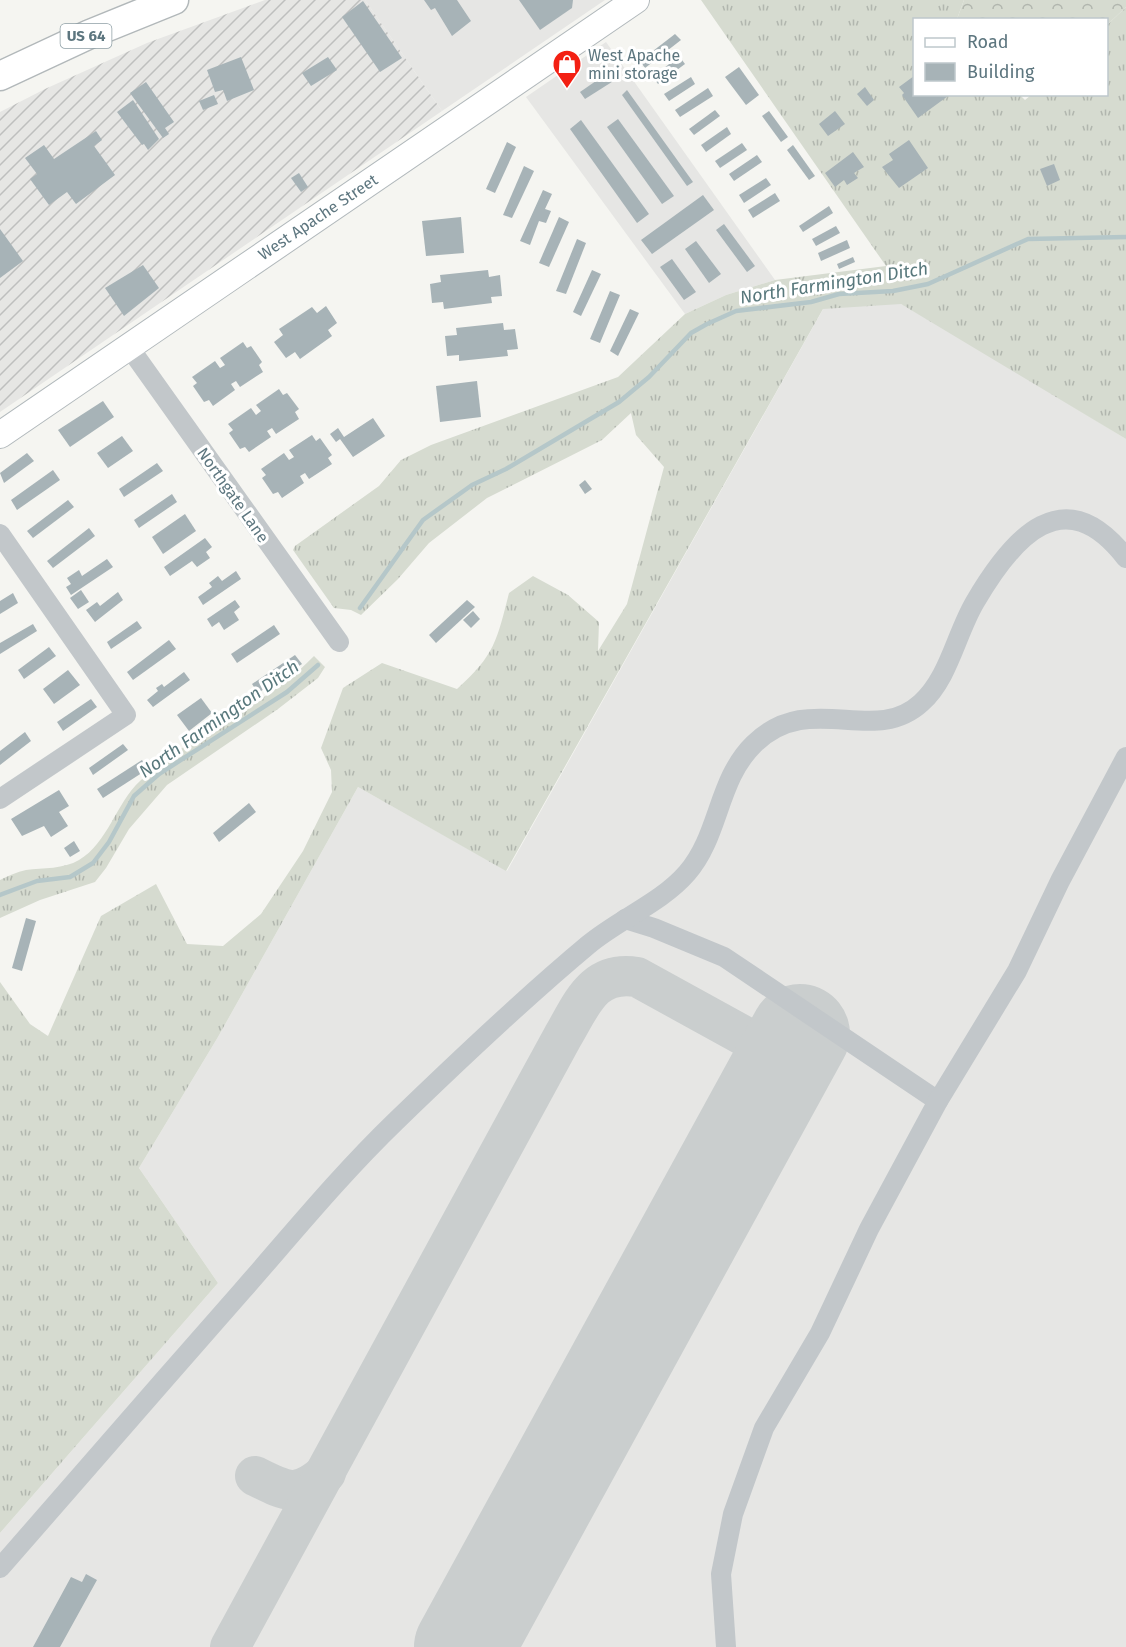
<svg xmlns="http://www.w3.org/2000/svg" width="1126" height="1647" font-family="'Fira Sans',sans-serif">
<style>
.built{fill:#e6e6e4}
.industrial{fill:url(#industrial-furrows)}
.grass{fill:url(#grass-tufts)}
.forest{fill:url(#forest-crowns)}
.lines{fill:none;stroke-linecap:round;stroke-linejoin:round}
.stream{stroke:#b5c7c9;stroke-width:4.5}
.taxiway{stroke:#cacece;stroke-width:40}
.runway{stroke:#cacece;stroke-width:100}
.building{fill:#a7b3b7}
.major-casing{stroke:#b2b9bc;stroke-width:28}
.highway-casing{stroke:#b2b8ba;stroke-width:31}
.minor{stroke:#c2c7ca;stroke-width:20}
.major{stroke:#fff;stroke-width:26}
.highway{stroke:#fff;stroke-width:28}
.labels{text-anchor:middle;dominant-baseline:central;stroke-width:6;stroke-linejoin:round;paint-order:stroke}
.shield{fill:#fff;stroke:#8e9fa5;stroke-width:1.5}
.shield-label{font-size:15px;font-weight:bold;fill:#5d767f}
.poi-label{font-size:16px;fill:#5d767f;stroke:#fff;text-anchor:start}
.street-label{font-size:16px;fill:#5d767f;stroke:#fff}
.water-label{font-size:18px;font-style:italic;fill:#58787c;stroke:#fff}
</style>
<defs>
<pattern id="industrial-furrows" width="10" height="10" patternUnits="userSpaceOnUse" patternTransform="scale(1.5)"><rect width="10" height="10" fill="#e6e6e4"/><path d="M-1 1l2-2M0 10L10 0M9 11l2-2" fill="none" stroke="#bebfbe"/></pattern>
<pattern id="grass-tufts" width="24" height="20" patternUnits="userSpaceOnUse" patternTransform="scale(1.5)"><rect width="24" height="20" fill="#d6dbd0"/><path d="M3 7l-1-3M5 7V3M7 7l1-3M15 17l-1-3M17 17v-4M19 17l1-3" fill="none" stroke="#b1b6ae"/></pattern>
<pattern id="forest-crowns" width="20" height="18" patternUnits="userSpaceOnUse" patternTransform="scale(1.5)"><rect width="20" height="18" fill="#d6dbd0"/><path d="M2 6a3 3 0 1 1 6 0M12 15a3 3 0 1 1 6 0" fill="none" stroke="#b1b6ae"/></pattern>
</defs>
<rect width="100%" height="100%" fill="#f5f5f1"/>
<g class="built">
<polygon points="365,0 605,0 442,111"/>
<polygon points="606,42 775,280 726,295 685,314 526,97"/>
<polygon points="844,272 958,336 1126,439 1126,1647 0,1647 0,1533 218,1283 139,1168 218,1037 358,787 507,871"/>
</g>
<polygon class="industrial" points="265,0 365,0 442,111 0,412 0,112 45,89 147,43"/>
<g class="grass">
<path d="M701,0H964L957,19L914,20V94H1019L1025,100L1031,95L1106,94L1107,25L1126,7V439L901,304L823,309L506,871L358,787L218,1037L139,1168L218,1283L0,1533V982L30,1024L48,1036L101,916L156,884L187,944L223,946L261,914L303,851L332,792L331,770L321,748L343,688L382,663L457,689C495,655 497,640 509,593L533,576L568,595L599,622L598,651L627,604L664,467L636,435L631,413L602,440L487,498L429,543L398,579L361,615L351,610L334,608L293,550L295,546L379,486L401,460L431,445L618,377L685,314L726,295L775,280L886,266Z"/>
<path d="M314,656L325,667L318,678L278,709L167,785L129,829L106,868L95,882L40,900L0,918V880C8,876 17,872 26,870C43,868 64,869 79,860C108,843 116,803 140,781C192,732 263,709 314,656Z"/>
</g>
<polygon class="forest" points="964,0 1126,0 1126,7 1107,25 1106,20 957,19"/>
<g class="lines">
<g class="stream">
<polyline points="360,608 423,520 472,485 506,469 619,402 649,377 691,333 707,324 736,311 811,302 839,294 893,291 928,284 1028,239 1126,237"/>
<polyline points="0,895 37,881 70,877 93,863 109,842 134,796 159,774 287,692 318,665"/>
</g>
<g class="taxiway">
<path d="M255,1476C287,1492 297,1498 326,1473"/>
<path d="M230,1647L563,1036C582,1004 593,970 637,977L786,1059"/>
</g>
<polyline class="runway" points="464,1647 800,1034"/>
</g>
<g class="building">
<polygon points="424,0 457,0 471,21 452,36 435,8 431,10"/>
<polygon points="519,0 573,0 572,8 540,30"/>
<polygon points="363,1 402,58 380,72 342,17"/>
<polygon points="675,34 681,40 645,68 640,61"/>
<polygon points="679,56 685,64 658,84 653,77"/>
<polygon points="241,57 254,90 227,101 223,90 215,92 207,70"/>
<polygon points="328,57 337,70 311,86 302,73"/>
<polygon points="739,67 759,95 746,105 725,77"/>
<polygon points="609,72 615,80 585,99 580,92"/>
<polygon points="914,76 914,94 948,96 918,118 902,95 904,93 899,87"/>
<polygon points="691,77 695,84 669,101 664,94"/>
<polygon points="146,82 174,122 165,128 169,134 163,138 130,93"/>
<polygon points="865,87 874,100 867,106 857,94"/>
<polygon points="708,88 713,96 680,117 675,110"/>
<polygon points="627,90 693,182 687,186 622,95"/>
<polygon points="214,95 218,104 203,110 199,101"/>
<polygon points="133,100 159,139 148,150 144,144 142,145 117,112"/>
<polygon points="715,110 720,116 694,135 689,129"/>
<polygon points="769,111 788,137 781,142 762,116"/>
<polygon points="835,111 845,124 828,136 819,124"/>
<polygon points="618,119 674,196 662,204 607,127"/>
<polygon points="581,120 649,214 637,223 570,129"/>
<polygon points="727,127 731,134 706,152 701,145"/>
<polygon points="96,131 102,140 94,146 115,175 76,204 67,192 49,205 30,179 37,174 25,158 44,145 54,159"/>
<polygon points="909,140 928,168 899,188 882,167 893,160 889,154"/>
<polygon points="507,142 516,147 495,193 486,189"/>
<polygon points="742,143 747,150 720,168 715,161"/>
<polygon points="793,145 815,176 809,180 787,150"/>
<polygon points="853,152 864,167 854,173 858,178 847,185 844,180 835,187 825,173"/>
<polygon points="757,155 762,162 734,181 729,174"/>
<polygon points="1054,164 1060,180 1047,186 1040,169"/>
<polygon points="524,166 534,171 512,218 503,215"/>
<polygon points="299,173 308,187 301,192 291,178"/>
<polygon points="766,178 771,185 744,203 739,195"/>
<polygon points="543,190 552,194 545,209 551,211 546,223 539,221 530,245 520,241"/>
<polygon points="775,193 780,201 753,218 748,210"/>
<polygon points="703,195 714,210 652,254 641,240"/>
<polygon points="829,206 833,213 803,232 799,226"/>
<polygon points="461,217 464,253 426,256 422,221"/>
<polygon points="559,217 569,222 549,267 539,263"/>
<polygon points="724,224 755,266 747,272 716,230"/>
<polygon points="836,226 840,233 816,246 812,239"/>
<polygon points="0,229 23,261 0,278"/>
<polygon points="577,239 586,243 566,294 556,291"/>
<polygon points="847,240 850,248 821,261 818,253"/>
<polygon points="696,241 721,274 709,283 685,249"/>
<polygon points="853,257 855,262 839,269 837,264"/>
<polygon points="672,259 696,292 684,300 660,267"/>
<polygon points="143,265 159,288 124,316 105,288"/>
<polygon points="488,270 489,277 500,275 502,296 491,297 492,303 444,309 443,302 432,303 430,284 441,282 440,275"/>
<polygon points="592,270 601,274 581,316 573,312"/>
<polygon points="610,291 620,295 600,343 590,339"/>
<polygon points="326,306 337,323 328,330 332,336 300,359 295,352 286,358 274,342 283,335 279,329 312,307 317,313"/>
<polygon points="630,309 639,313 618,356 610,351"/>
<polygon points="503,323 504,330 515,329 518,349 507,350 508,356 459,361 459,355 447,356 445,336 457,335 456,328"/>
<polygon points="243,342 247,348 251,346 262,362 259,365 263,372 240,387 236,381 231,384 235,390 213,406 209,400 204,402 193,386 197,383 192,377 215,361 220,368 225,365 220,358"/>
<polygon points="477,381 481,417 440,422 436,386"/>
<polygon points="279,389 283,395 287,393 299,409 295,412 299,419 276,434 272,428 267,431 271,437 249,452 245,447 240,449 229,433 233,430 228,424 251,408 256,415 261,411 256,405"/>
<polygon points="103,401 114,417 70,447 58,430"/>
<polygon points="373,418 385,436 353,457 340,439 336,442 330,434 338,428 344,437"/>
<polygon points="312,435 316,441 320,438 332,455 328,458 332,464 309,479 305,473 300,476 304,483 282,498 278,492 273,494 262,478 266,475 261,469 284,453 289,460 294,457 289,450"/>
<polygon points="122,436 133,451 108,468 97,453"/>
<polygon points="27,453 34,461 4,483 0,473"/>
<polygon points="157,463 163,471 124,497 119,489"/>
<polygon points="53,470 60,480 17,510 11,500"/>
<polygon points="585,480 592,489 585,494 579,485"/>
<polygon points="172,494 177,502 139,528 134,520"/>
<polygon points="68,500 74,507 33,538 27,531"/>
<polygon points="185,514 196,531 163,554 152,537"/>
<polygon points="89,528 95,536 53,568 47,561"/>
<polygon points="205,538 212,547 206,552 210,558 197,567 192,561 170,576 164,567"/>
<polygon points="107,559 113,567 71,595 66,587 71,584 67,578 79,570 82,576"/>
<polygon points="236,571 241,579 203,605 198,597 212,587 209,583 218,576 222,581"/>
<polygon points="81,590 89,602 78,609 70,598"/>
<polygon points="118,592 123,600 95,622 86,610 97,602 100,606"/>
<polygon points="13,593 18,603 0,614 0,601"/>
<polygon points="235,600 240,607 234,612 239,620 224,630 219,622 212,627 207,619"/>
<polygon points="467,600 475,607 436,643 429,635"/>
<polygon points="473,611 480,619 471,628 463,620"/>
<polygon points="137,621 142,628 111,649 107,642"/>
<polygon points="33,624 37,631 0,654 0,643"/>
<polygon points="274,625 280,634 237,663 231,654"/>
<polygon points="169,640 176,649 133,680 127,672"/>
<polygon points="49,647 56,656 24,679 18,670"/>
<polygon points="295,655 302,664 258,693 252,684"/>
<polygon points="68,670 80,685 54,704 43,689"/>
<polygon points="184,672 190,680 153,707 147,700 158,691 156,688 162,684 164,687"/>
<polygon points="201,698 212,713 189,731 177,715"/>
<polygon points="91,699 97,707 63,731 57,722"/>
<polygon points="25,732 31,741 0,765 0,751"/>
<polygon points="123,744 128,750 93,775 89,768"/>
<polygon points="142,760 148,769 103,798 97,789"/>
<polygon points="59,790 69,806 59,812 68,826 51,837 44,826 22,836 11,819"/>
<polygon points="249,803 256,812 219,842 213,833"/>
<polygon points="74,841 80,851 70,857 64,848"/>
<polygon points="26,918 36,921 22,971 12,968"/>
<polygon points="86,1574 97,1580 60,1647 33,1647 71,1577 82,1582"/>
</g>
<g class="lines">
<g class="major-casing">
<polyline id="major" points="0,435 636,0"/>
</g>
<g class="highway-casing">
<polyline id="highway" points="0,76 90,34 174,0"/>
</g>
<g class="minor">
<polyline points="129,347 339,642"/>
<polyline points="0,534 126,715 0,799"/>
<polyline points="625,919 654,928 724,957 938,1101"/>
<path d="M0,1568C81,1475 161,1383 242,1291C292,1234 341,1174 396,1121C458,1061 522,1000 588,945C619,919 661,903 687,873C720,835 717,780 754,744C810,689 873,747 921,703C949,678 956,634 975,602C1013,537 1064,478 1126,558"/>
<polyline points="726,1647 721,1574 733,1514 764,1428 820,1333 869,1229 938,1101 1017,971 1060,881 1126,757"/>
</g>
<use href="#major" class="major"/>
<use href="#highway" class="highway"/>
</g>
<defs>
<g id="shop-pin" transform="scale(1.5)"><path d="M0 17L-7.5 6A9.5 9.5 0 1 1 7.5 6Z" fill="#f32013" stroke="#fff"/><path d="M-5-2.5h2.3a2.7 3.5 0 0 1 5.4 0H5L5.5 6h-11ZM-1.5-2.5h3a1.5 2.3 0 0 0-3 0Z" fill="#fff"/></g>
</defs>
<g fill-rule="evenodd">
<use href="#shop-pin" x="567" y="64"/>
</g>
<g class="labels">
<rect class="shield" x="60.5" y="24" width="51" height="24" rx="4.5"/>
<g class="shield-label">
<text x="86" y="36">US 64</text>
</g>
<g class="poi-label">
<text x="588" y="55">West Apache<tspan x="588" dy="18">mini storage</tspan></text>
</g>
<g class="street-label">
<text transform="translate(318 217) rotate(-34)">West Apache Street</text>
<text transform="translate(233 495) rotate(55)">Northgate Lane</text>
</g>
<g class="water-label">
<text transform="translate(834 283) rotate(-9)">North Farmington Ditch</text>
<text transform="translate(219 719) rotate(-35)">North Farmington Ditch</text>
</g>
</g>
<rect x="913" y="18" width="195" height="78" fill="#ffffff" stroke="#bec8cc" stroke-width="1.5"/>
<rect x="925" y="38" width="30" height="9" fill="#ffffff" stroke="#bec8cc" stroke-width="1.5"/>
<text x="967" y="48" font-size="18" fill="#5d767f">Road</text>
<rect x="925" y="63" width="30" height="18" fill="#a7b3b7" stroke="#bec8cc" stroke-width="1.5"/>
<text x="967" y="78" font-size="18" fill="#5d767f">Building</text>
</svg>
